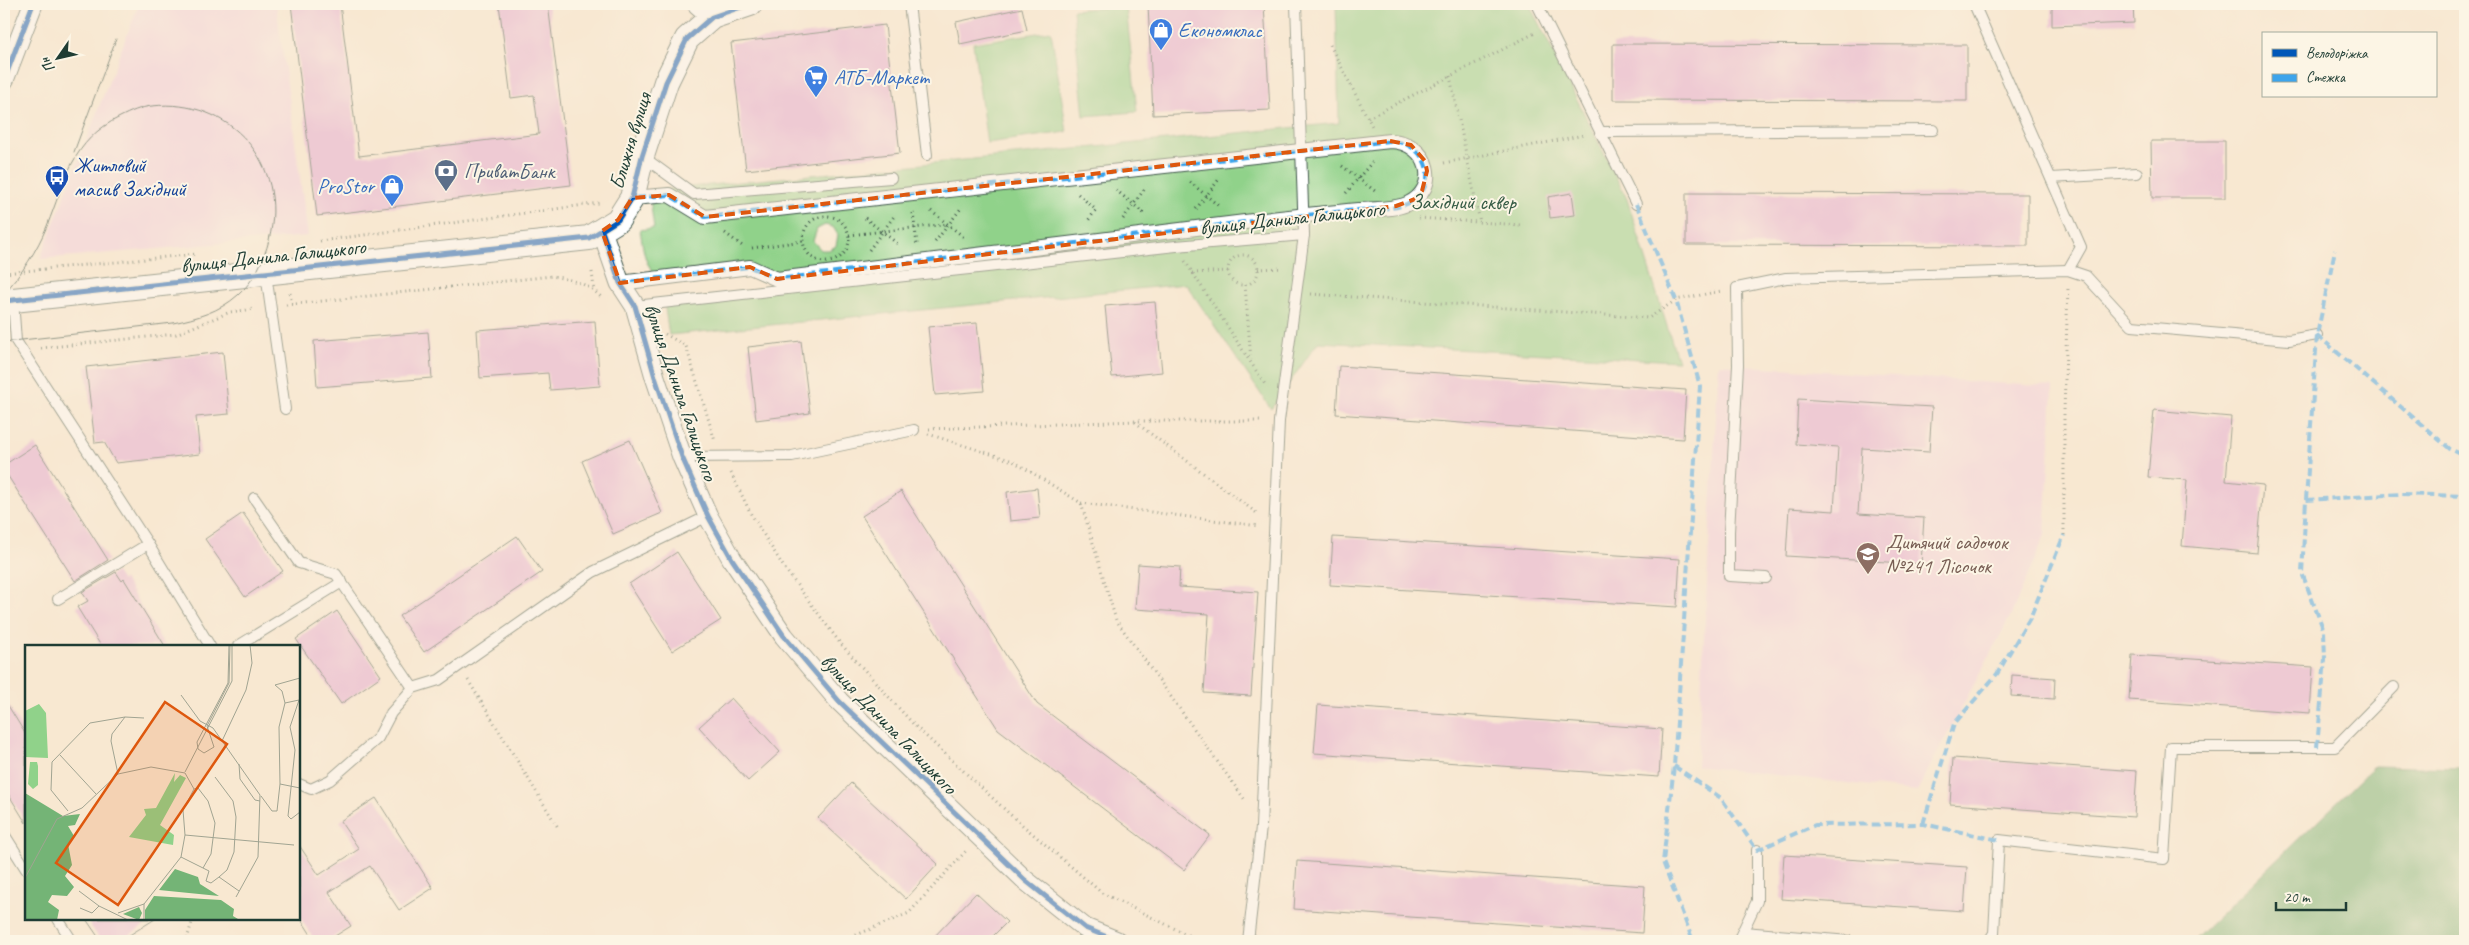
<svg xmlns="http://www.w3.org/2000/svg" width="2469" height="945" font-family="Caveat,sans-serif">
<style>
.built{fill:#f2cfe2}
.green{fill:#90d28a;stroke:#58885f;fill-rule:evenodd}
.forest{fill:#74b476;stroke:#4a7855}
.building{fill:#e3a7d6}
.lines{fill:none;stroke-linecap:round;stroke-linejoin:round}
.service-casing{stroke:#40574c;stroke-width:12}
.pedestrian-casing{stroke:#40574c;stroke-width:16}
.minor-casing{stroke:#40574c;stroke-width:21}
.tertiary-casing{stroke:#40574c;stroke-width:26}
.path{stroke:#40574c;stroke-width:3;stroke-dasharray:1 4;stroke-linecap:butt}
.service{stroke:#fff;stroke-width:10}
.pedestrian{stroke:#fff;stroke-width:14}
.minor{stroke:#fff;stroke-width:19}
.tertiary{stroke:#fff;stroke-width:24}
.tram{stroke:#1f3d34;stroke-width:1}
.quiet{stroke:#3da4eb;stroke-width:4;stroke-dasharray:8 4;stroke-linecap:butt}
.cycleway-casing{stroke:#fcf5e5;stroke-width:8}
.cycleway{stroke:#0057b8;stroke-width:5}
.marked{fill:none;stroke:#de580e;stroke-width:4;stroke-dasharray:10 6;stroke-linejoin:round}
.labels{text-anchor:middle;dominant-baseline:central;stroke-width:4;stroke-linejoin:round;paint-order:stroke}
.shop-label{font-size:21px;fill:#366cbe;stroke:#fcf5e5;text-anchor:start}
.street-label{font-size:21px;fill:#1f3d34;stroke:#fcf5e5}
.transit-label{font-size:21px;fill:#164399;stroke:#fcf5e5;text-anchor:start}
.service-label{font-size:21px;fill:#4e5e75;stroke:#fcf5e5;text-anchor:start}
.park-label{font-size:21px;fill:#365b45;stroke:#fcf5e5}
.education-label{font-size:21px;fill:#785e54;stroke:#fcf5e5;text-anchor:start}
.inset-road{fill:none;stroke:#a1a492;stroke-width:1}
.view{fill:#de580e;fill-opacity:0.15;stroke:#de580e;stroke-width:2.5}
.inset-edge{fill:none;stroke:#1f3d34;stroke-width:2.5}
</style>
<rect width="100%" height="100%" fill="#fcf5e5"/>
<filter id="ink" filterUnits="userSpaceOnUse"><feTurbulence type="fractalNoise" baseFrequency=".02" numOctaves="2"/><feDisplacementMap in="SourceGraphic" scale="10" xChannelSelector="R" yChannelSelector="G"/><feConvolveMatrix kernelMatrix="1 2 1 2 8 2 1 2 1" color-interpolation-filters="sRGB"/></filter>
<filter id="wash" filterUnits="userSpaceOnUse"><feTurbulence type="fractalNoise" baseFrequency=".0096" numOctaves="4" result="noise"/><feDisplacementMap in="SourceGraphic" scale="20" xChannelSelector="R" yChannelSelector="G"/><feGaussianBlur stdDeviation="1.12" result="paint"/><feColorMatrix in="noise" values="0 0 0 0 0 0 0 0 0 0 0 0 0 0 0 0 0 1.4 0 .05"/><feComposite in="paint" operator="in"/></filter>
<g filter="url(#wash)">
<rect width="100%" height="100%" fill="#f8e8d1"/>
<g class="built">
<polygon points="139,4 276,4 308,236 40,259"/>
<polygon points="1719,364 2053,387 2045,535 2011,615 1917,791 1697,766"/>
</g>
<g class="green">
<path d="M1336,4H1529L1627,199L1678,361L1318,342L1271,409L1186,284L669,335L664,302L777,290V279L750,267L655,273C643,263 643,245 640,230L654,228L649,191L1339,123ZM825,225L833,227L838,235L836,246L829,250H821L813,241L817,229Z"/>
<polygon points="1126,6 1137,112 1084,116 1073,10"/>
<polygon points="1051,31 1067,132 987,143 973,43"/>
</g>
<polygon class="forest" points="2374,766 2465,768 2465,941 2193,941"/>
<g id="blocks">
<g class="building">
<polygon points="291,4 340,4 359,156 539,134 534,95 511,98 499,4 548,4 571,185 317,216"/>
<polygon points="1148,4 1264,4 1270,110 1153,115"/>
<polygon points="2052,4 2133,4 2134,23 2052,26"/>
<polygon points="1022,8 1027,30 960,44 956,22"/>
<polygon points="885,25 900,153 746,170 731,43"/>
<polygon points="1613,44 1967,45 1967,101 1613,100"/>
<polygon points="2151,141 2225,141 2225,198 2152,198"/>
<polygon points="1572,193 1575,215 1550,218 1548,197"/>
<polygon points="1686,193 2028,194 2028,246 1686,245"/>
<polygon points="1155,302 1162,372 1112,377 1105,306"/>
<polygon points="595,321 600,386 550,390 548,373 480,378 477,330"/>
<polygon points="977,323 984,391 935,395 928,327"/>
<polygon points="428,332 432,378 317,387 314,341"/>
<polygon points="801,341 810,413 756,420 748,347"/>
<polygon points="223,352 229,414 196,417 200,454 116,463 104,442 95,443 86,367"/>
<polygon points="1339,366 1686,390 1683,439 1336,414"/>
<polygon points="1798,399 1932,407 1929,452 1862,448 1858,514 1924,518 1921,564 1786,556 1789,508 1834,511 1838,447 1796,444"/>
<polygon points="2154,410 2231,417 2226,481 2263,485 2257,553 2182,546 2187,480 2148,477"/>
<polygon points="630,440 662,513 613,534 582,461"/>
<polygon points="35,445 108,560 75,581 4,470 4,465"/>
<polygon points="1037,488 1040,518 1010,521 1007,492"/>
<polygon points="901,491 1037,704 1210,835 1184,870 998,729 862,516"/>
<polygon points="243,513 283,571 245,597 205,539"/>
<polygon points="517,536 542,572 424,652 399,616"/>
<polygon points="1333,537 1680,559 1677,607 1330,585"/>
<polygon points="677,552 721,620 672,651 629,584"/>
<polygon points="1138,564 1180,567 1179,587 1258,592 1251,696 1204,693 1209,614 1135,609"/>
<polygon points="116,572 122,581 124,579 165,646 101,646 77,607 88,601 82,592"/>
<polygon points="337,611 381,676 341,704 296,639"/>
<polygon points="2132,655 2313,667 2310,713 2129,700"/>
<polygon points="2012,675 2055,678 2054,699 2011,696"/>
<polygon points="731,698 780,752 748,781 699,727"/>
<polygon points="4,699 26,735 26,823 4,787"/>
<polygon points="1318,705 1662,729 1659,777 1314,753"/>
<polygon points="1953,758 2137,771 2134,817 1950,804"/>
<polygon points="851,783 938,864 906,899 818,818"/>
<polygon points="376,798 433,888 399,910 370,866 329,892 351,926 327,941 315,941 299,916 299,845 319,875 359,849 340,821"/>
<polygon points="1784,855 1967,867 1964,911 1781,899"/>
<polygon points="1297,861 1645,886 1642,933 1294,909"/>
<polygon points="976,893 1007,922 988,941 930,941"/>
<polygon points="86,919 155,919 120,941 101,941"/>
</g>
</g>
</g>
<g filter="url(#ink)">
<use href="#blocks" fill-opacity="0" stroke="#40574c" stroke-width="1"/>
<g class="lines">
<g class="service-casing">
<g id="service">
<polyline points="909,4 927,155"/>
<polyline points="1537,4 1636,204"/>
<polyline points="1974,4 2081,247 2068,270"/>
<polyline points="1600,132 1933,130"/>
<polyline points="642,156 694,194 891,178"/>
<polyline points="2051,178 2137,173"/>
<polyline points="266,274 285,409"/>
<polyline points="13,300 16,341 148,544 210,646"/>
<polyline points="635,306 1176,246 1304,235"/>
<polyline points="682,457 792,456 914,430"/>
<polyline points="254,498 299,563 336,574 413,688"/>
<polyline points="1766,578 1729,576 1729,532 1738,365 1737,288 1786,278 2068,270 2086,276 2132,326 2289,340 2317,335"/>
<polyline points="58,599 148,544"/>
<polyline points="238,646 342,582"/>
<polyline points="299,784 311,789 330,780 378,738 391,713 413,688 439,680 593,572 708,516"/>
<polyline points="4,834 26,869"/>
<polyline points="58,919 72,941"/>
<polyline points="1744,932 1849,941"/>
<polyline points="1248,941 1261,827 1279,421 1304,235 1296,4"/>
<polyline points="1738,941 1757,901 1757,850"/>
<polyline points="1989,941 1994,933 1999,840 2164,859 2171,747 2335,747 2394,687"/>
</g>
</g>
<g class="pedestrian-casing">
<path id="pedestrian" d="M620,283L750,267L777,279C936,260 1094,241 1253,221C1288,217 1323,213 1358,210C1373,209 1393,210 1407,204C1441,189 1430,142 1390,141L705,217L669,195L632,198"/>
</g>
<g class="minor-casing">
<g id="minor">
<polyline points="697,4 712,17"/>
<polyline points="4,80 33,4"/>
<polyline points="602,231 620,283 635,306 655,377 682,457 708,516 732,559 784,636 839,701 1025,880 1085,928 1117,941"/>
</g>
</g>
<g class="tertiary-casing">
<polyline id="tertiary" points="4,301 589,238 618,220 632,198 642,156 666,82 687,39 712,17 750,4"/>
</g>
<g class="path">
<polyline points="1330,45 1372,126"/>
<polyline points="1450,76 1480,222"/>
<polyline points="1368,118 1535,33"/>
<polyline points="1444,163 1584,135"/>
<polyline points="1342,166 1375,191"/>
<polyline points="1190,182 1220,207"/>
<polyline points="1116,190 1146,215"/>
<polyline points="1346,193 1372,162"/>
<polyline points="1078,194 1096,210 1087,222"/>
<polyline points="1196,209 1220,178"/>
<polyline points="931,211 965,238"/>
<polyline points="913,213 917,244"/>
<circle cx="826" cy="239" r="23"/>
<polyline points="865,218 899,245"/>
<polyline points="1419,218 1521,225"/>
<polyline points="1123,219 1146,187"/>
<polyline points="725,233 745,248"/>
<polyline points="849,235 948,224"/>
<polyline points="320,241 599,203"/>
<polyline points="935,242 962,207"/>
<polyline points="752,248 803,241"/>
<polyline points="869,250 895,215"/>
<circle cx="1243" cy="270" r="15"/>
<polyline points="1185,261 1266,386"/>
<polyline points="1258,269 1283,268"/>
<polyline points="592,272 594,288"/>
<polyline points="4,273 197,254"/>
<polyline points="1192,273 1228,271"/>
<polyline points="1245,285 1251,360"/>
<polyline points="290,293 292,305"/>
<polyline points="1311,294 1649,318 1676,300 1721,291"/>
<path d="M286,305L552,276C573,280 588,283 603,299"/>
<polyline points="665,334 686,346 715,441"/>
<polyline points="41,348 176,334 230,312 254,309"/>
<polyline points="1135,422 1258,514"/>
<polyline points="929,429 1135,421 1263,421"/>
<polyline points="928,434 1013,461 1081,503 1116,620 1245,800"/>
<polyline points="731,473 751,514 785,569 840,643 915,726 1013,817 1102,893 1200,941"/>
<polyline points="1081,503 1259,526"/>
<polyline points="2064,535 2064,411 2068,288"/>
<polyline points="468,680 559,829"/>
<polyline points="187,939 193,919"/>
<polyline points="182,941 187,939 191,941"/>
<polyline points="842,941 909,913 966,851"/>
</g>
<use href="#service" class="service"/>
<use href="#pedestrian" class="pedestrian"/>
<use href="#minor" class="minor"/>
<use href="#tertiary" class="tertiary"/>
<g class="tram">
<polyline points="74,152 116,39"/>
<path d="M4,293C22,274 37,250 47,226C65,181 72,140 120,117C130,112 141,107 152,106C230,97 289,164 269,240C264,260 254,281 238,295C219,312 197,318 173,323L4,342"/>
</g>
<g class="quiet">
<polyline points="2458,191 2465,193"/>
<polyline points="1636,204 1676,300 1700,386 1674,766 1663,862 1693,941"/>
<path d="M620,283L750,267L777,279C936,260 1094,241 1253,221C1288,217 1323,213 1358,210C1373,209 1393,210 1407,204C1441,189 1430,142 1390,141L705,217L669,195L632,198"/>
<polyline points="2317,335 2450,449 2465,456"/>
<polyline points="2306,500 2317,335 2335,250"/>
<polyline points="2317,747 2325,659 2324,631 2302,573 2306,500 2401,494 2465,496"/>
<polyline points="1674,766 1721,798 1757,850 1815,825 1923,824 1999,840"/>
<polyline points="1923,824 1954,724 1997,674 2030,618 2064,535"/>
</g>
<g class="cycleway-casing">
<g id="cycleway">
<polyline points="4,80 33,4"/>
<polyline points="602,231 620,283 635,306 655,377 682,457 708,516 732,559 784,636 839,701 1025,880 1085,928 1117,941"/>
<polyline points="4,301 589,238 618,220 632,198 642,156 666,82 687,39 712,17 750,4"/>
</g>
</g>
<use href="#cycleway" class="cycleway"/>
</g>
</g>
<path d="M0 0H2469V945H0ZM1390,141L1411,145L1425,161L1427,171L1422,191L1415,199L1396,206L777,279L750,267L620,283L602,231L618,220L632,198L669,195L705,217Z" fill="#f8e8d1" fill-opacity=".55" fill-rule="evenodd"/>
<path class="marked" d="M1390,141L1411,145L1425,161L1427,171L1422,191L1415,199L1396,206L777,279L750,267L620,283L602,231L618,220L632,198L669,195L705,217Z"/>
<defs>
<g id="shop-pin" transform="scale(1.25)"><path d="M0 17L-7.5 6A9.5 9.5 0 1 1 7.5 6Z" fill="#3f7fe0" stroke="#fcf5e5"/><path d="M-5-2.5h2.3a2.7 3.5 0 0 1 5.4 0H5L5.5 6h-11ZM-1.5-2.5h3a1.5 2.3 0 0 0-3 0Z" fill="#fff"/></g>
<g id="supermarket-pin" transform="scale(1.25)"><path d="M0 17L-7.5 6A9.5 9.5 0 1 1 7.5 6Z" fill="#3f7fe0" stroke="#fcf5e5"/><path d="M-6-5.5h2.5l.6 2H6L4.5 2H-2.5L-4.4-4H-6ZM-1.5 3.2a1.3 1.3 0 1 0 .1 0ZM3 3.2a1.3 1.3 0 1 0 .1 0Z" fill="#fff"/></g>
<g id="bank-pin" transform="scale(1.25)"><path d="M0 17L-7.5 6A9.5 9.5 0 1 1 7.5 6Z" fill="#5c6f8a" stroke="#fcf5e5"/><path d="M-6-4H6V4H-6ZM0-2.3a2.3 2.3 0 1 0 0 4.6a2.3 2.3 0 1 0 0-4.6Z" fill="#fff"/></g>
<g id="bus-pin" transform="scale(1.25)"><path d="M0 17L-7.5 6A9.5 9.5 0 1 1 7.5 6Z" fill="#1a4fb4" stroke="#fcf5e5"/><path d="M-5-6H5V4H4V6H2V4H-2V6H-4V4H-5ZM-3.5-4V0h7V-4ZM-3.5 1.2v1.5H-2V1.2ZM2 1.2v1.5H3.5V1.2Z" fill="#fff"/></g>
<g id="school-pin" transform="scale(1.25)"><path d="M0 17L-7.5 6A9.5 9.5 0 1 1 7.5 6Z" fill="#8d6e63" stroke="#fcf5e5"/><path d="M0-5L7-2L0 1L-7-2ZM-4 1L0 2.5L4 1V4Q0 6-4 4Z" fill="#fff"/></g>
</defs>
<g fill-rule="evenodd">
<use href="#shop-pin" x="1161" y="30"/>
<use href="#supermarket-pin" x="816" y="77"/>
<use href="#bank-pin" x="446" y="171"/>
<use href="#bus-pin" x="57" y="177"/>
<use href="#shop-pin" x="392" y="186"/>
<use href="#school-pin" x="1868" y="554"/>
</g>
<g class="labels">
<g class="shop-label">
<text x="1178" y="30">Економклас</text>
<text x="834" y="77">АТБ-Маркет</text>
<text x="374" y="186" text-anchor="end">ProStor</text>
</g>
<g class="street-label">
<text transform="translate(630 141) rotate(-73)">Ближня вулиця</text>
<text transform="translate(1292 218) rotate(-6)">вулиця Данила Галицького</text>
<text transform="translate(273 256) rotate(-6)">вулиця Данила Галицького</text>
<text transform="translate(681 392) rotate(71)">вулиця Данила Галицького</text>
<text transform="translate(889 724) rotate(46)">вулиця Данила Галицького</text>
</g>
<g class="transit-label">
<text x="74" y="165">Житловий<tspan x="74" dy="24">масив Західний</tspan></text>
</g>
<g class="service-label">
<text x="464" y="171">ПриватБанк</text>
</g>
<g class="park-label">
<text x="1463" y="202">Західний сквер</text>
</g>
<g class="education-label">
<text x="1886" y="542">Дитячий садочок<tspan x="1886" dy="24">№241 Лісочок</tspan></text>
</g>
</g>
<g transform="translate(25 645)">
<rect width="275" height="275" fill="#f8e8d1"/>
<path d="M14,59L21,68L23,113L0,112V66ZM5,117H12L13,121V140L8,144L3,139ZM150,128L149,137L155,130L161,133L135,180L149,190L148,200L104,192L121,170L119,164L131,163Z" fill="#90d28a"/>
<path d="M0,114V148L38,171L55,169L50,180L43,181L49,191L43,199L47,220L40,231L49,242L42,251L27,250L23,257L34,265L32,275H0ZM150,224L173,232L175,239L194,251L134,245ZM129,251L196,255L209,264L208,271L213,274L233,275H120V265ZM114,262L117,268L114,275L98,269Z" fill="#74b476"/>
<path class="inset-road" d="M204,0L203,38L172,97L173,104L179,108L189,102L182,81L204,38L205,0M156,50L175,76L188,83L235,150L233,212L211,252M274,55L265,82L270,105L263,171L266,174L275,167M274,55L260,58L257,46L250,40L275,33M197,96L221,45L227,18L225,0M35,110L71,149M214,119L215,134L230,155L235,156M160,127L207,36V0M93,129L86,96L87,89L100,72L119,73M190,132L208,156L211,172L209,207L202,225L194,232M255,139L275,143M169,144L173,143L183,156L190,178L186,209L178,223M236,151L247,166H252L255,139L254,82L260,58M43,166L26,145L27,117L65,78L100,72M160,190L269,200M156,212L184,226L181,236L186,238L194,232L214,246M0,233L32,174L57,163L93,129L126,122L160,128M54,246L74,261L103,275M55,263L67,268L74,261M93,268L119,259L156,212L160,190L158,165L169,144L160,128M119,275V259"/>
<path class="view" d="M140,57L202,99L93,260L31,218Z"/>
<rect width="275" height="275" class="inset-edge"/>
</g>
<rect width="2469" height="945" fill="none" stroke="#fcf5e5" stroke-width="20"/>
<rect x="2262" y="32" width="175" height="65" fill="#fcf5e5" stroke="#a4ab9e"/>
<rect x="2272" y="49" width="25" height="8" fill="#0057b8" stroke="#a4ab9e"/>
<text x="2306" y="58" font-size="15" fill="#1f3d34">Велодоріжка</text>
<rect x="2272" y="74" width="25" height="8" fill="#3da4eb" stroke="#a4ab9e"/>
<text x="2306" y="82" font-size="15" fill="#1f3d34">Стежка</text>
<g transform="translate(58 58) rotate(236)" stroke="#fcf5e5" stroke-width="4" paint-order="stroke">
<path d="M0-4L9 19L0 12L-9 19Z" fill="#1f3d34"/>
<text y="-8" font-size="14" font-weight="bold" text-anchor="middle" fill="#1f3d34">Пн</text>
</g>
<path d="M2276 902v8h70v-8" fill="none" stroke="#1f3d34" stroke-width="2.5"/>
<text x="2284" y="902" font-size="15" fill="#1f3d34" stroke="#fcf5e5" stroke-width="4" paint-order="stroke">20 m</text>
</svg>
